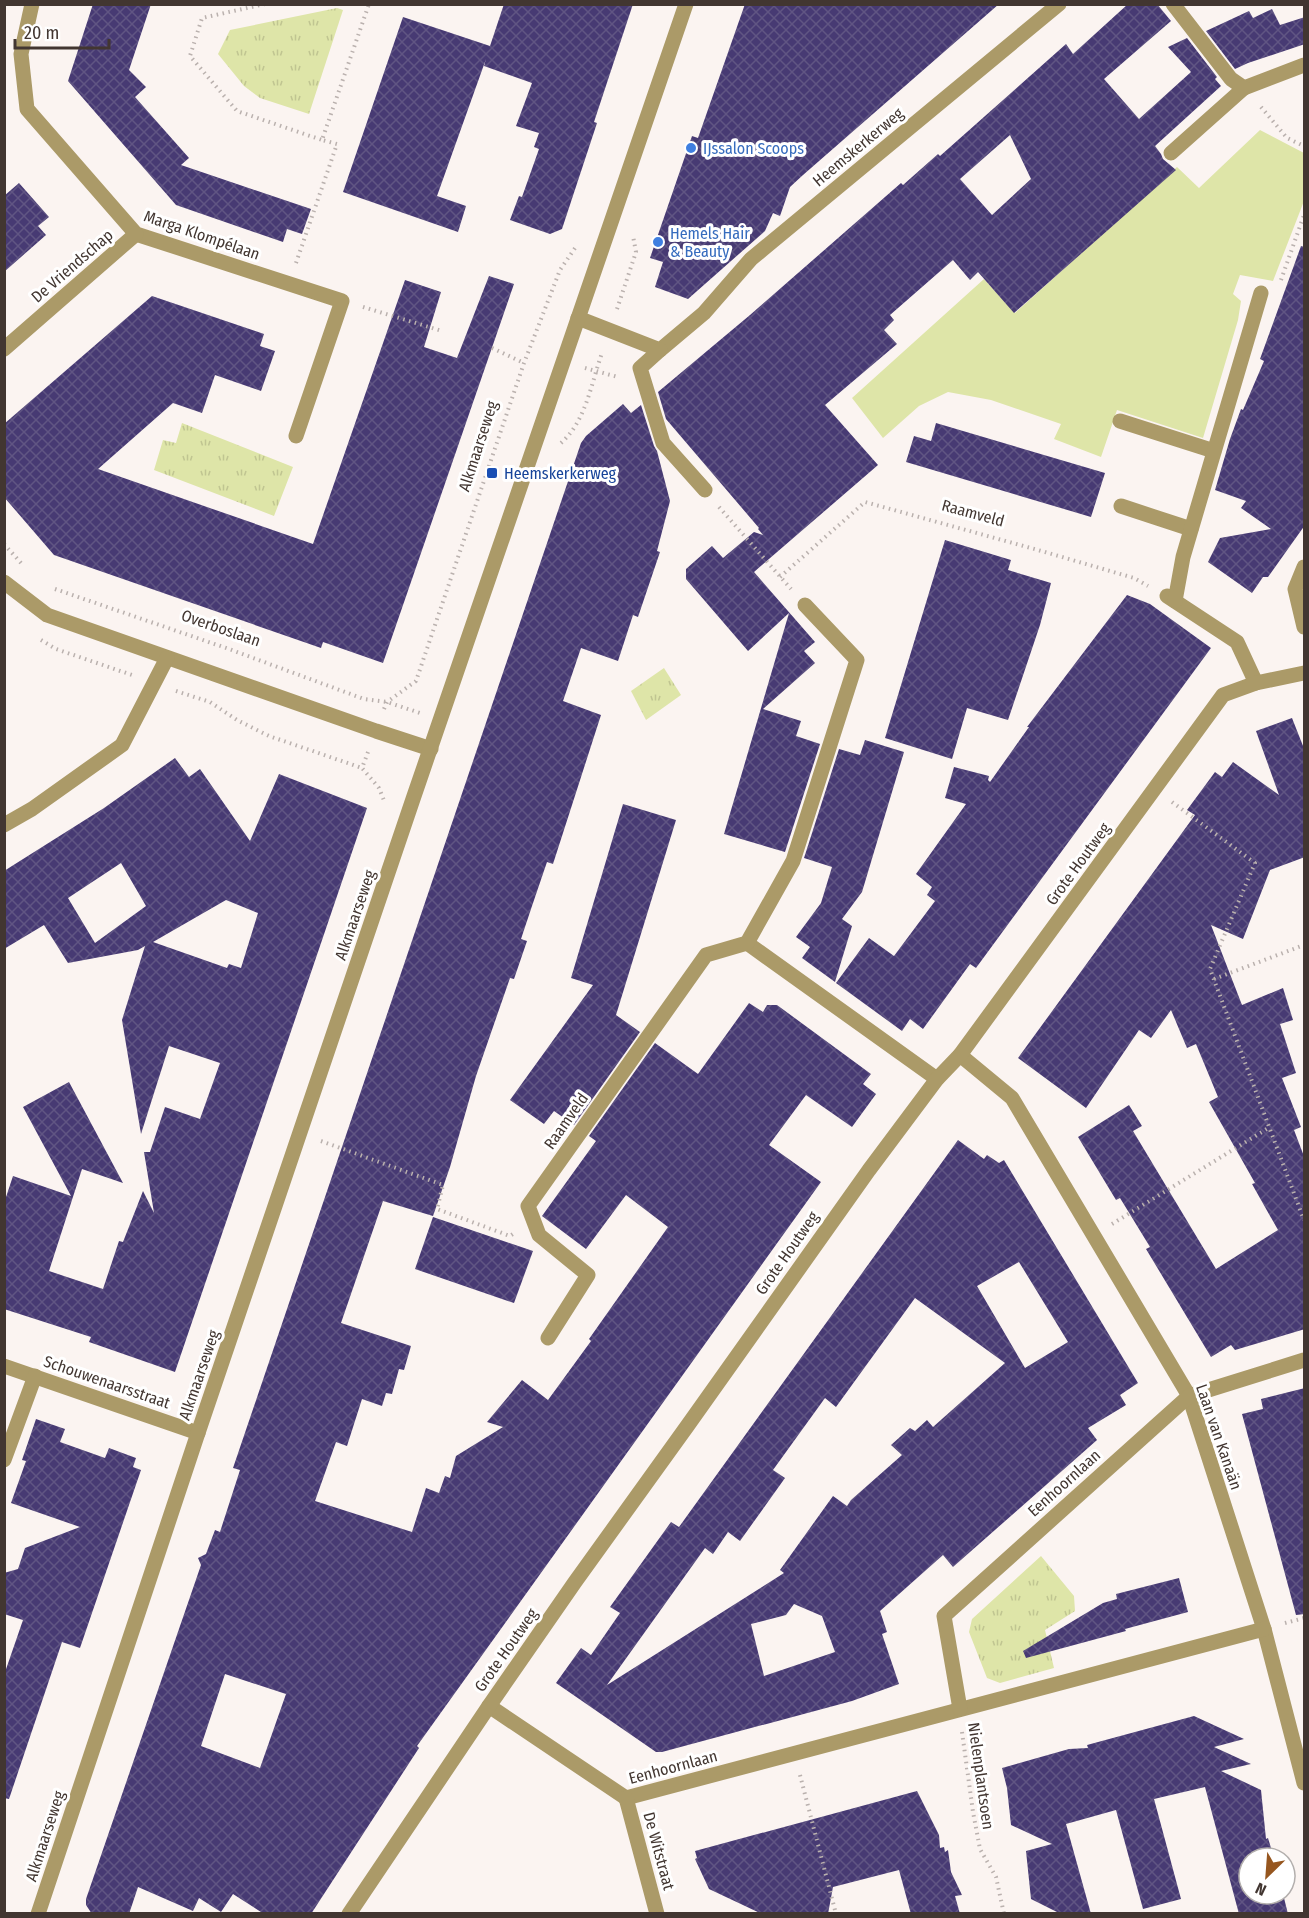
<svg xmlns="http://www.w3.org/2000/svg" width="1309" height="1918" font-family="'Fira Sans Condensed',sans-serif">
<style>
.grass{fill:#dee5a8}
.park{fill:url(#park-tufts)}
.building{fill:url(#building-cross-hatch);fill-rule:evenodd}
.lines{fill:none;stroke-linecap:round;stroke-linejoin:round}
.path{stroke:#bab1ae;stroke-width:4;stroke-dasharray:1.5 4.5;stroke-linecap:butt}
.minor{stroke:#ab9a68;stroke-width:15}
.shop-dot{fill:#3f7fe0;stroke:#fff;stroke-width:2}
.transit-dot{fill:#1a4fb4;stroke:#fff;stroke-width:2}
.labels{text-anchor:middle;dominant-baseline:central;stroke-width:6;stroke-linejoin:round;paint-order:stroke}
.street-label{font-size:16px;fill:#423631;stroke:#fff}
.shop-label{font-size:16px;fill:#366cbe;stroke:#fff;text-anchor:start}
.transit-label{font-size:16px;fill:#164399;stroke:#fff;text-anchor:start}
</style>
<defs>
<pattern id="park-tufts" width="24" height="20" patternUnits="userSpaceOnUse" patternTransform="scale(1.5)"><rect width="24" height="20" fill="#dee5a8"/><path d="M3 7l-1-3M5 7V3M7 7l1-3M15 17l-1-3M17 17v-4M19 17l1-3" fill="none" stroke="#c0c591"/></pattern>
<pattern id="building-cross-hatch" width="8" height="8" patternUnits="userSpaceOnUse" patternTransform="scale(1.5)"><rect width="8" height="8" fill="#473a73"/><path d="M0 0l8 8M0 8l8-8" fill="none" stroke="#605583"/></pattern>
</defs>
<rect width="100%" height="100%" fill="#fbf4f1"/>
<polygon class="grass" points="1260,130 1304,153 1304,201 1273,281 1240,275 1233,294 1241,301 1238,320 1203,438 1117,410 1101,457 1054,439 1061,424 991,400 948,392 919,406 883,438 852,398 984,279 1015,313 1177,167 1199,188"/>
<g class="park">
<polygon points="337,8 343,10 309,114 260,98 244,86 218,54 230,30"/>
<polygon points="182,423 293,467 274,516 154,470 163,440 176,443"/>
<polygon points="664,668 681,695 646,720 631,691"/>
<polygon points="1041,1556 1074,1596 1075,1611 1045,1630 1054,1668 1000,1683 987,1678 969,1632 972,1619"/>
</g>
<g class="building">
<polygon points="93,4 151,4 129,70 146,87 135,97 189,158 181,165 311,209 302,234 287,229 283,242 176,205 68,81"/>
<polygon points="504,4 633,4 594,122 597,123 562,229 550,234 510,220 519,196 522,197 539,149 534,147 539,133 516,126 532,83 484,66 486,59 437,196 466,206 458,232 343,192 403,17 490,46"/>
<polygon points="745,4 999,4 803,175 790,187 780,216 773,213 765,231 688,299 655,287 663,262 650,258 692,136 698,138"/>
<path d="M1128,4H1157L1171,21L1104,79L1139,119L1191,72L1168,47L1187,38L1217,77L1215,79L1221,86L1155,146L1161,154L1163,159L1176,170L1014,313L978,272L970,280L953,260L890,315L894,320L884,330L897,344L825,405L878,465L754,572L815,642L804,651L815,663L763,709L801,721L796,736L820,744L785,852L724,834L789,613L748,651L686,579V569L712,546L723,558L754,532L763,535L758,529L759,528L666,419L658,392L750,315L901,183L903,185L938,154L940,156L1066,44L1073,54ZM1010,135L1031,179L992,215L960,179Z"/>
<polygon points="1272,9 1280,25 1305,17 1305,44 1248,63 1235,69 1206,31 1249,11 1253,18"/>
<polygon points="19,183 49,217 38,226 46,235 4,272 4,196"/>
<polygon points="1301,246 1305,247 1305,525 1268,577 1263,577 1252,593 1208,562 1220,538 1271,529 1241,508 1246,501 1215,490 1230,439 1241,409 1243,410 1264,361 1260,359"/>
<polygon points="489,276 514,284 383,663 323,642 321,648 54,555 4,497 4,424 152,296 264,334 260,346 275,351 261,391 215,375 202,413 173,403 98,469 313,544 405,280 441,292 424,347 457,358"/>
<path d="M623,404L631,413L641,405L654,446L657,451L670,501L657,551L660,552L638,617L633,615L618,661L581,648L563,701L601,715L553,864L547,862L532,906L521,939L527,941L514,979L510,978L476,1076L450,1167L433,1216L383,1201L341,1323L411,1346L404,1370L399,1369L392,1394L386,1393L382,1406L362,1399L347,1446L336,1442L315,1501L412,1532L426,1488L439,1493L445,1476L450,1478L456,1456L503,1427L487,1422L522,1380L548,1400L591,1341L589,1339L668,1227L626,1195L586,1249L542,1216L596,1141L589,1136L655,1043L698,1074L749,1003L763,1012L767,1005H777L871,1074L863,1084L876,1094L852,1127L806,1095L769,1145L821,1182L417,1746L419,1748L311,1914H264L233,1894L221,1912L199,1898L193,1911L138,1887L129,1914H92L86,1905V1899L201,1565L198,1558L206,1554L215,1530L220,1532L240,1470L233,1468L581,443L586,436ZM225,1674L286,1694L260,1768L201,1746Z"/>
<polygon points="936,423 1105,473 1091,517 906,462 914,436 931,441"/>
<polygon points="945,540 1011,560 1008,570 1051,583 1040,625 1008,720 967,708 952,759 885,738"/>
<polygon points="1127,595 1150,604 1211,648 976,968 970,964 923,1029 910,1019 902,1031 836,983 869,938 894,956 935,901 927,895 932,887 916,874 966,804 945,798 954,767 989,776 988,780 990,782 1029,727 1027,727"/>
<polygon points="1292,718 1305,751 1305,857 1270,870 1243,939 1211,925 1242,1005 1283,988 1293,1020 1280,1024 1296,1073 1282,1078 1301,1127 1294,1130 1305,1159 1305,1329 1235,1350 1231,1345 1211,1357 1146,1249 1150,1247 1120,1198 1116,1200 1078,1137 1129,1105 1142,1126 1133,1131 1216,1269 1278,1230 1252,1184 1255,1183 1209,1102 1218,1097 1196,1044 1187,1048 1171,1010 1151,1038 1139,1030 1086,1108 1018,1058 1195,815 1187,810 1215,772 1222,777 1233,762 1279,795 1256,731"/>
<polygon points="865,740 904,752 862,892 842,919 852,926 835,982 802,958 810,947 796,937 821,903 832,867 804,858 839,749 860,755"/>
<path d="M175,758L189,777L200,769L250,841L279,774L367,808L175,1372L89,1342L91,1337L4,1309V1203L13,1176L71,1196L23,1107L69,1082L123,1183L82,1169L49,1271L103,1289L119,1241L123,1242L143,1191L154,1213L144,1152H150L165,1107L200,1119L220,1063L169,1046L141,1134L122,1020L145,946L138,950L68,963L44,925L4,949V871L104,808ZM121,863L146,906L95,943L68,898ZM226,900L258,913L241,968L229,964L227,968L153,942Z"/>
<polygon points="623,804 676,820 616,1015 640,1032 574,1125 554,1111 544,1124 510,1100 593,985 571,978"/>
<path d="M958,1140L984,1159L987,1155L999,1163L1004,1160L1138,1383L1120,1395L1126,1405L1088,1428L1097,1440L953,1567L943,1555L880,1611L887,1632L882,1634L899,1684L852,1701L662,1752H656L556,1683L581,1648L591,1655L620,1613L610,1607L671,1522L679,1527ZM1019,1262L1068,1342L1025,1368L977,1286ZM915,1298L1005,1363L933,1427L927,1420L915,1431L910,1428L891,1445L902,1455L851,1500L847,1506L833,1496L780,1570L784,1573L607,1685L705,1548L713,1554L728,1532L740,1541L785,1478L773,1470L825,1398L836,1407ZM794,1604L822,1616L835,1652L764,1676L751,1624L786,1615Z"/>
<polygon points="433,1217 533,1251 514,1303 415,1269"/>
<polygon points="1305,1388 1305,1614 1296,1615 1242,1414 1263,1409 1261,1399"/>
<polygon points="36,1419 65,1429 60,1442 105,1458 109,1448 136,1458 133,1467 141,1470 80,1648 62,1642 9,1799 4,1798 4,1675 23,1620 4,1614 4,1573 18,1569 25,1548 80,1527 11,1503 26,1461 22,1460"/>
<polygon points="1179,1578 1188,1612 1125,1629 1126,1631 1026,1658 1023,1651 1103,1603 1117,1599 1116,1594"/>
<polygon points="1194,1716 1244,1739 1214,1747 1251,1764 1221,1771 1261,1790 1266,1839 1268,1838 1274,1858 1249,1858 1249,1894 1283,1894 1288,1914 1239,1914 1205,1787 1154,1799 1181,1899 1143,1909 1116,1810 1066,1824 1091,1914 1061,1914 1031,1899 1026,1851 1052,1844 1011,1825 1007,1788 1002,1768 1069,1749 1088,1748 1087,1745"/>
<polygon points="917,1791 939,1835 940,1848 944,1847 945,1852 948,1850 951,1872 962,1895 955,1896 960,1914 911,1914 899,1870 833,1887 828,1914 762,1914 709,1889 695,1859 697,1858 695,1851"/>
</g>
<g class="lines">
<g class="path">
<polyline points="265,4 202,18 190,56 237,111 322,140"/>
<polyline points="1261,107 1287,138 1304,146"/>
<polyline points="296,263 337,144 322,140 369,4"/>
<polyline points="1281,280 1304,215"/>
<polyline points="363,307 442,331"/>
<polyline points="617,309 636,252 633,236"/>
<polyline points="492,348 524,363"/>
<polyline points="585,368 618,377"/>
<path d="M561,443C586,421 591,384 602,353"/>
<polyline points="719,507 791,589"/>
<polyline points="4,544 21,563"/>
<polyline points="780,577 865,502 1038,550 1134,578 1148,586"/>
<polyline points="55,589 229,649 364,699 387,702 420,713"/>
<polyline points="41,640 56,649 132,675"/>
<polyline points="176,691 210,702 237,720 269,736 362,768"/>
<polyline points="384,709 387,702 416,681 524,363 560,270 575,248"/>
<polyline points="368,752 362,768 379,788 385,803"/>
<polyline points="1172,802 1255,863 1210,969 1304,1220"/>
<polyline points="1214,979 1304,945"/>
<polyline points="321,1141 443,1185 437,1209 510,1236 513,1234"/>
<polyline points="1112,1224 1270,1127"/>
<polyline points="1285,1623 1304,1618"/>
<polyline points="962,1732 973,1812 980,1849 996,1877 1004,1914"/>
<polyline points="800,1775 836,1914"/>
</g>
<g class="minor">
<polyline points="32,4 21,54 27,109 136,234 342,301 296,436"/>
<polyline points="1173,4 1231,79 1244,88 1304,65"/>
<polyline points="1171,153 1244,88"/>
<polyline points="578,318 660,350 704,313 751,259 1059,4"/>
<polyline points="4,349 136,234"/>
<polyline points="660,350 640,368 663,443 705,490"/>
<polyline points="1120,421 1214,451"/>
<polyline points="1121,506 1191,529"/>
<polyline points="1304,567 1295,589 1304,627"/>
<polyline points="4,582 47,615 376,731 431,749"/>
<polyline points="1167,596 1237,642 1256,683"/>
<polyline points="1175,601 1183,557 1261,293"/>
<polyline points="4,825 32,809 122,745 167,658"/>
<polyline points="747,943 937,1079"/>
<polyline points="960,1055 1012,1098 1189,1396 1264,1629 1304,1783"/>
<polyline points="548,1338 588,1275 539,1235 528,1206 706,955 747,943 793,861 857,660 805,605"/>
<polyline points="4,1366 198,1433"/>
<polyline points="4,1460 35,1376"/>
<polyline points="489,1706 626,1798 1264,1629"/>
<polyline points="960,1709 944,1616 1189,1396 1304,1360"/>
<polyline points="626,1798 657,1914"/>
<polyline points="38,1914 198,1433 413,799 686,4"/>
<polyline points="349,1914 489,1706 575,1582 688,1425 869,1170 937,1079 960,1055 1223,695 1256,683 1304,673"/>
</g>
</g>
<g class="shop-dot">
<circle cx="691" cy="148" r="6"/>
<circle cx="658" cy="242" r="6"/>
</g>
<rect class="transit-dot" x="486" y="467" width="12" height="12" rx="3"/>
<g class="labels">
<g class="street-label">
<text transform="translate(858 147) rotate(-40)">Heemskerkerweg</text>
<text transform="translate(202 235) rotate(19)">Marga Klompélaan</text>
<text transform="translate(72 266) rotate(-41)">De Vriendschap</text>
<text transform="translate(478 446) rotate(-72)">Alkmaarseweg</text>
<text transform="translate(973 513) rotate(15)">Raamveld</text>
<text transform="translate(221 628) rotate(19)">Overboslaan</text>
<text transform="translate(1078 864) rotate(-54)">Grote Houtweg</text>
<text transform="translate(355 915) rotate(-71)">Alkmaarseweg</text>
<text transform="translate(566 1121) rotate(-55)">Raamveld</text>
<text transform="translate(787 1253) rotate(-55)">Grote Houtweg</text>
<text transform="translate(199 1375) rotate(-71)">Alkmaarseweg</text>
<text transform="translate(107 1382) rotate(19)">Schouwenaarsstraat</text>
<text transform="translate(1219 1437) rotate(71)">Laan van Kanaän</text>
<text transform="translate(1064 1483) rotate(-42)">Eenhoornlaan</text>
<text transform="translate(506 1650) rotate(-55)">Grote Houtweg</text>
<text transform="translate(673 1767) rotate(-15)">Eenhoornlaan</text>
<text transform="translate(981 1776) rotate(82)">Nielenplantsoen</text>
<text transform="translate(45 1836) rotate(-72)">Alkmaarseweg</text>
<text transform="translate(659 1851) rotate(75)">De Witstraat</text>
</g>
<g class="shop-label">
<text x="703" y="148">IJssalon Scoops</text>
<text x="670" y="233">Hemels Hair<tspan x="670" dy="18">&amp; Beauty</tspan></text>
</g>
<g class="transit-label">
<text x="504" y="473">Heemskerkerweg</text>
</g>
</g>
<rect width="1309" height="1918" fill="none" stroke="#423631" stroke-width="12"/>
<g transform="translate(1267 1876) rotate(205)"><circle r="28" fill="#ffffff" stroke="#b3afad" stroke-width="1.5"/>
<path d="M0-4.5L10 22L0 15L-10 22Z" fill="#96561f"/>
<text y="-9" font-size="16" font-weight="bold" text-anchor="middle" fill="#423631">N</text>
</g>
<path d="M15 39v9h94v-9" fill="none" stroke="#423631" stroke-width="3"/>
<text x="24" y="39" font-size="18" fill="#423631" stroke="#ffffff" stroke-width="4.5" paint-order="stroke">20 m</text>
</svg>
